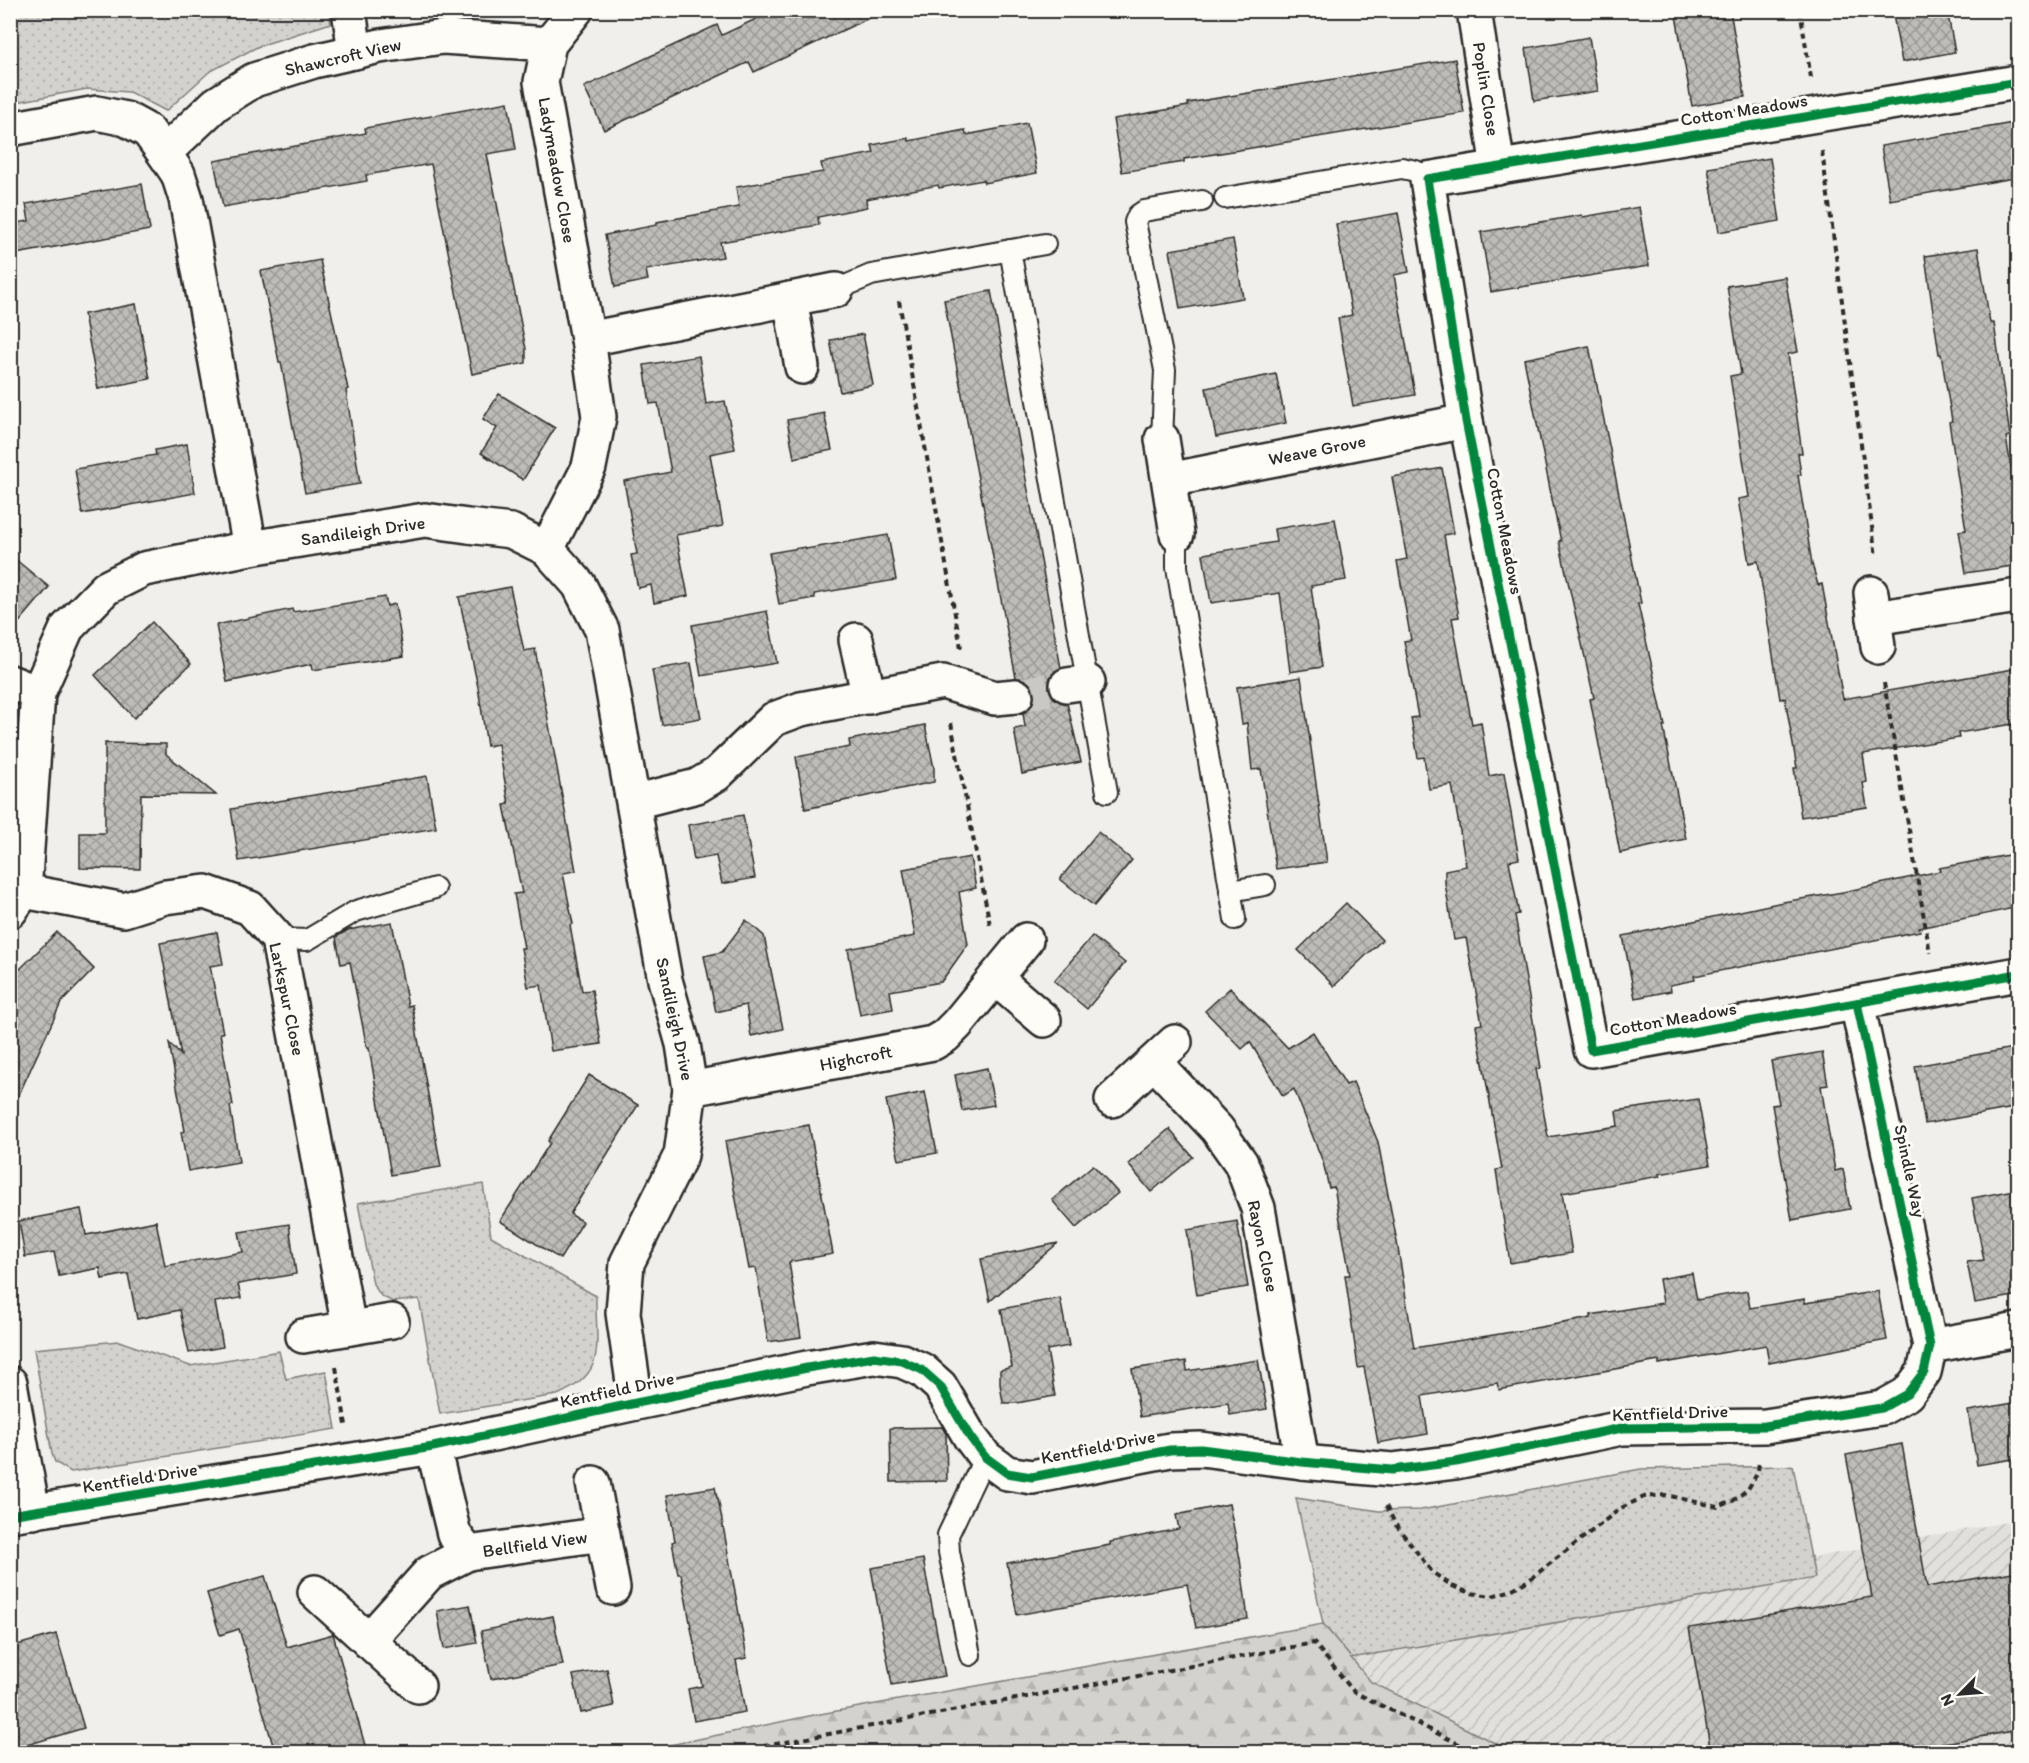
<svg xmlns="http://www.w3.org/2000/svg" width="2029" height="1763" font-family="Itim,sans-serif">
<style>
.industrial{fill:url(#industrial-furrows)}
.grass{fill:url(#grass-dots);stroke:#7f7e7d;stroke-width:1.5}
.forest{fill:url(#forest-firs);stroke:#7f7e7d;stroke-width:1.5}
.building{fill:url(#building-cross-hatch);stroke:#2b2b2b;stroke-width:1.5}
.lines{fill:none;stroke-linecap:round;stroke-linejoin:round}
.street-tunnel{stroke:#c9c8c5;stroke-width:33;stroke-dasharray:33 16;stroke-linecap:butt}
.lane-casing{stroke:#2b2b2b;stroke-width:24}
.street-casing{stroke:#2b2b2b;stroke-width:38}
.path{stroke:#2b2b2b;stroke-width:4;stroke-dasharray:6 4.5;stroke-linecap:butt}
.lane{stroke:#fdfcf7;stroke-width:20}
.street{stroke:#fdfcf7;stroke-width:33}
.cycleway-casing{stroke:#fdfcf7;stroke-width:13}
.cycleway{stroke:#00873e;stroke-width:9}
.labels{text-anchor:middle;dominant-baseline:central;stroke-width:6;stroke-linejoin:round;paint-order:stroke}
.street-label{font-size:18px;fill:#2b2b2b;stroke:#fdfcf7}
</style>
<defs>
<pattern id="industrial-furrows" width="10" height="10" patternUnits="userSpaceOnUse" patternTransform="scale(1.5)"><rect width="10" height="10" fill="#e1e0dc"/><path d="M-1 1l2-2M0 10L10 0M9 11l2-2" fill="none" stroke="#c1c0bd"/></pattern>
<pattern id="grass-dots" width="8" height="8" patternUnits="userSpaceOnUse" patternTransform="scale(1.5)"><rect width="8" height="8" fill="#d3d2cf"/><path d="M2 2h.1M6 6h.1" fill="none" stroke="#b5b4b2" stroke-width="1.8" stroke-linecap="round"/></pattern>
<pattern id="forest-firs" width="22" height="20" patternUnits="userSpaceOnUse" patternTransform="scale(1.5)"><rect width="22" height="20" fill="#d3d2cf"/><path d="M5 1l3.5 6h-7zM16 11l3.5 6h-7z" fill="#b5b4b2"/></pattern>
<pattern id="building-cross-hatch" width="8" height="8" patternUnits="userSpaceOnUse" patternTransform="scale(1.5)"><rect width="8" height="8" fill="#bdbcb8"/><path d="M0 0l8 8M0 8l8-8" fill="none" stroke="#9a9996"/></pattern>
</defs>
<rect width="100%" height="100%" fill="#f0efeb"/>
<filter id="ink" filterUnits="userSpaceOnUse"><feTurbulence type="fractalNoise" baseFrequency=".0167" numOctaves="2"/><feDisplacementMap in="SourceGraphic" scale="12" xChannelSelector="R" yChannelSelector="G"/><feConvolveMatrix kernelMatrix="1 2 1 2 8 2 1 2 1" color-interpolation-filters="sRGB"/></filter>
<g filter="url(#ink)">
<polygon class="industrial" points="2018,1520 2018,1752 1513,1752 1371,1682 1351,1658 1814,1578 1810,1558"/>
<g class="grass">
<polygon points="11,10 328,10 331,23 259,46 209,72 166,111 129,92 87,89 11,103"/>
<polygon points="373,11 373,10 532,11 527,16 454,12 374,18"/>
<path d="M483,1184L491,1236L596,1296C595,1343 609,1374 557,1395L440,1414L419,1299L393,1302L381,1296L373,1284L358,1203Z"/>
<polygon points="119,1341 190,1366 279,1351 286,1379 326,1371 336,1429 71,1472 55,1462 52,1454 34,1349"/>
<polygon points="1793,1466 1815,1578 1351,1658 1323,1624 1296,1498 1379,1511 1421,1510 1641,1469"/>
</g>
<polygon class="forest" points="1323,1624 1371,1682 1513,1752 636,1752 809,1716"/>
<g class="building">
<polygon points="775,10 886,10 754,72 749,62 604,130 584,87 717,25 722,35"/>
<polygon points="1675,10 1730,10 1745,97 1692,106"/>
<polygon points="1892,10 1947,10 1955,52 1902,62"/>
<polygon points="1589,37 1598,91 1534,101 1526,48"/>
<polygon points="1455,59 1464,113 1184,159 1184,162 1122,172 1113,119 1188,106 1188,103"/>
<polygon points="508,102 516,149 487,154 526,349 526,363 472,374 431,164 366,175 367,181 223,207 214,161 366,133 365,128"/>
<polygon points="2019,122 2019,177 1890,200 1881,146"/>
<polygon points="1027,123 1037,173 984,183 983,180 939,188 938,185 866,199 867,207 818,217 819,225 720,242 723,257 646,270 648,280 615,287 605,235 657,225 657,222 739,207 736,187 823,172 821,163 874,153 872,145 908,138 909,141 965,130 966,135"/>
<polygon points="1770,158 1780,221 1719,232 1708,168"/>
<polygon points="142,184 150,230 10,255 10,224 29,221 26,204"/>
<polygon points="1639,207 1649,266 1491,292 1481,232 1582,215 1583,217"/>
<polygon points="1398,213 1409,272 1394,275 1415,395 1353,406 1338,318 1352,315 1336,224"/>
<polygon points="1233,239 1243,298 1180,309 1170,250"/>
<polygon points="1978,248 1990,323 1994,323 2010,436 2006,437 2019,514 2019,565 1966,573 1959,531 1966,530 1949,422 1952,421 1941,354 1939,354 1925,256"/>
<polygon points="320,260 348,389 346,390 360,484 305,493 281,362 279,362 261,271"/>
<polygon points="1785,277 1798,352 1788,354 1802,453 1798,453 1801,475 1798,475 1812,564 1818,585 1822,584 1843,699 2019,668 2019,723 1958,733 1959,738 1863,754 1867,782 1863,783 1867,807 1801,817 1794,768 1797,768 1785,698 1780,699 1758,561 1749,563 1738,499 1749,497 1730,376 1741,374 1727,286"/>
<polygon points="991,291 1061,668 1055,671 1050,678 1049,688 1053,697 1060,702 1067,703 1081,762 1022,774 1014,729 1025,727 1023,713 1027,711 1033,704 1035,694 1031,685 1024,679 1016,678 944,300"/>
<polygon points="136,304 150,379 98,389 84,314"/>
<polygon points="863,334 873,385 840,392 830,340"/>
<polygon points="1589,346 1641,603 1638,604 1665,726 1663,726 1686,839 1620,853 1590,699 1594,698 1559,541 1561,541 1554,509 1524,359"/>
<polygon points="699,356 706,404 725,401 735,449 710,454 723,526 676,535 688,596 654,603 651,585 638,588 631,555 637,554 624,481 671,472 658,403 650,404 644,365"/>
<polygon points="1276,374 1286,423 1216,437 1206,388"/>
<polygon points="499,394 555,428 523,480 481,453 497,428 483,419"/>
<polygon points="824,413 832,450 794,458 787,420"/>
<polygon points="187,444 195,493 82,514 75,469 156,455 155,450"/>
<polygon points="1442,468 1454,533 1444,535 1459,617 1452,618 1472,724 1481,722 1489,776 1504,773 1519,859 1509,861 1519,914 1515,915 1541,1068 1536,1069 1548,1137 1618,1126 1616,1111 1698,1099 1710,1165 1659,1174 1660,1176 1562,1193 1572,1253 1510,1263 1496,1170 1502,1169 1476,1025 1482,1024 1466,938 1454,940 1445,883 1445,870 1466,866 1452,785 1429,789 1424,757 1418,758 1411,718 1418,717 1404,641 1411,640 1397,561 1407,559 1392,477"/>
<polygon points="1335,519 1346,580 1311,586 1322,667 1290,672 1280,593 1211,603 1203,554 1276,542 1274,529"/>
<polygon points="888,535 896,580 814,594 815,598 779,604 769,553 805,547 806,549"/>
<polygon points="10,555 49,587 10,633"/>
<polygon points="510,587 524,651 535,649 576,871 563,873 573,924 570,925 582,991 592,990 601,1044 551,1051 541,985 528,987 521,948 524,948 514,894 522,893 504,805 509,804 498,744 487,746 478,687 459,597"/>
<polygon points="385,597 387,606 395,604 404,656 313,670 312,664 227,682 216,625 292,609 293,612"/>
<polygon points="767,611 777,663 701,676 692,625"/>
<polygon points="152,622 191,664 134,718 95,675"/>
<polygon points="691,663 701,718 662,725 652,670"/>
<polygon points="1301,677 1327,862 1276,869 1261,769 1252,770 1247,723 1242,724 1237,687"/>
<polygon points="925,725 934,768 934,782 805,809 796,757 850,747 849,740"/>
<polygon points="105,743 166,744 166,754 216,795 141,794 140,869 80,868 80,833 105,833"/>
<polygon points="427,776 436,828 239,861 231,809"/>
<polygon points="743,815 755,878 722,884 716,856 694,860 688,825"/>
<polygon points="1098,832 1132,860 1094,906 1060,879"/>
<polygon points="2019,853 2019,907 1919,928 1920,931 1694,976 1695,980 1670,985 1671,991 1635,998 1623,936 1783,902 1843,892 1940,871 1939,868"/>
<polygon points="970,857 976,888 959,892 968,944 941,982 890,991 893,1009 860,1015 848,949 915,936 903,869"/>
<polygon points="1346,903 1382,940 1334,986 1298,950"/>
<polygon points="746,920 764,936 783,1029 751,1036 746,1005 716,1012 704,956 722,952"/>
<polygon points="392,922 408,1006 412,1005 441,1167 391,1175 369,1048 367,1048 350,962 341,964 336,937 348,930"/>
<polygon points="57,932 94,969 61,1003 10,1114 10,979"/>
<polygon points="217,932 223,964 210,966 223,1033 220,1033 233,1105 230,1106 239,1162 188,1171 181,1132 185,1131 169,1043 181,1055 160,943"/>
<polygon points="1092,936 1125,963 1087,1009 1054,981"/>
<polygon points="1230,988 1288,1048 1313,1032 1346,1085 1353,1082 1378,1142 1397,1242 1414,1348 1518,1331 1591,1318 1591,1315 1663,1303 1659,1279 1692,1273 1697,1300 1747,1291 1750,1308 1805,1299 1805,1303 1878,1291 1887,1340 1769,1363 1766,1345 1659,1364 1659,1361 1499,1390 1497,1383 1422,1396 1428,1434 1378,1443 1364,1367 1358,1368 1345,1275 1350,1275 1334,1187 1329,1188 1323,1162 1294,1089 1283,1096 1250,1042 1242,1049 1205,1011"/>
<polygon points="2019,1047 2019,1107 1925,1124 1915,1066"/>
<polygon points="1822,1052 1828,1085 1821,1086 1835,1171 1843,1169 1850,1209 1792,1220 1772,1105 1779,1104 1771,1061"/>
<polygon points="987,1068 994,1105 962,1111 955,1075"/>
<polygon points="589,1075 638,1105 570,1214 583,1222 560,1259 500,1221 550,1143 548,1141"/>
<polygon points="925,1092 937,1153 899,1160 886,1100"/>
<polygon points="809,1125 833,1254 789,1262 801,1337 768,1342 756,1268 749,1269 725,1141"/>
<polygon points="1169,1129 1193,1157 1151,1192 1128,1164"/>
<polygon points="1093,1165 1118,1193 1076,1228 1052,1200"/>
<polygon points="2019,1189 2019,1295 1975,1303 1967,1262 1984,1260 1972,1198"/>
<polygon points="81,1209 86,1235 156,1221 165,1266 243,1252 239,1232 289,1224 296,1274 238,1284 241,1298 215,1302 223,1347 189,1353 180,1310 137,1319 128,1274 102,1279 100,1268 59,1276 54,1252 25,1257 19,1221"/>
<polygon points="1237,1221 1248,1287 1197,1295 1187,1230"/>
<polygon points="1058,1243 990,1301 981,1259"/>
<polygon points="1060,1298 1069,1346 1047,1350 1055,1396 1017,1403 1003,1403 1000,1384 1000,1370 1012,1367 1001,1309"/>
<polygon points="1258,1360 1267,1409 1230,1415 1228,1403 1140,1417 1132,1369 1186,1361 1187,1371"/>
<polygon points="2019,1402 2019,1458 1977,1465 1968,1411"/>
<polygon points="942,1427 946,1434 947,1481 891,1482 890,1428"/>
<polygon points="1902,1444 1927,1587 2019,1571 2019,1730 1892,1752 1711,1752 1689,1628 1872,1597 1846,1455"/>
<polygon points="715,1487 717,1498 718,1498 747,1658 736,1660 745,1712 694,1721 688,1689 702,1686 681,1574 678,1574 672,1542 675,1541 667,1495"/>
<polygon points="1229,1504 1240,1559 1248,1619 1196,1628 1187,1584 1017,1615 1007,1563 1110,1545 1110,1542 1179,1529 1176,1515"/>
<polygon points="923,1559 945,1676 892,1685 871,1568"/>
<polygon points="265,1576 287,1647 333,1634 367,1752 275,1752 239,1629 220,1635 207,1593"/>
<polygon points="470,1605 477,1643 444,1649 437,1611"/>
<polygon points="553,1616 563,1665 491,1679 481,1631"/>
<polygon points="56,1634 84,1728 10,1750 10,1647"/>
<polygon points="607,1669 614,1706 581,1713 573,1675"/>
</g>
<g class="lines">
<polyline class="street-tunnel" points="1016,696 1067,685"/>
<g class="lane-casing">
<g id="lane">
<polyline points="1225,198 1402,168 1416,171 1427,179"/>
<polyline points="1010,250 1107,792"/>
<polyline points="836,290 871,275 1045,244"/>
<polyline points="1162,439 1165,370 1135,222 1138,215 1144,211 1202,201"/>
<polyline points="1177,534 1177,567 1235,919"/>
<polyline points="1230,891 1265,885"/>
<polyline points="278,939 307,940 356,911 435,888"/>
<polyline points="970,1655 949,1552 948,1535 985,1457"/>
</g>
</g>
<g class="street-casing">
<g id="street">
<polyline points="349,10 355,52"/>
<polyline points="1474,10 1498,168"/>
<polyline points="2018,82 1427,179 1466,421 1591,1050 2018,974"/>
<polyline points="10,129 97,113 126,119 148,131 164,153 178,174 186,199 250,548"/>
<polyline points="164,153 216,104 254,80 314,61 380,46 443,37 549,44"/>
<polyline points="790,299 802,367"/>
<polyline points="588,339 836,290"/>
<polyline points="1162,439 1177,534"/>
<polyline points="1169,480 1466,421"/>
<polyline points="547,549 589,467 599,417 588,339 541,82 549,44 576,10"/>
<polyline points="1871,593 1878,647"/>
<polyline points="1874,618 2018,596"/>
<polyline points="856,640 869,697"/>
<polyline points="10,682 38,693"/>
<polyline points="1067,685 1088,682"/>
<polyline points="634,802 697,786 717,774 774,719 801,709 943,682 995,698 1016,696"/>
<polyline points="24,891 124,910 165,897 205,892 250,908 278,939 349,1328"/>
<polyline points="10,911 24,891 38,693 67,628 106,588 144,569 250,548 425,520 468,526 511,531 547,549 579,585 602,630 665,980 683,1044 690,1089 681,1155 627,1263 623,1313 636,1403"/>
<polyline points="995,978 1044,1020"/>
<polyline points="1154,1062 1217,1129 1241,1163 1258,1208 1302,1462"/>
<polyline points="690,1089 933,1043 945,1036 957,1024 1026,940"/>
<polyline points="1112,1100 1175,1042"/>
<polyline points="303,1336 392,1321"/>
<polyline points="1930,1346 2018,1330"/>
<polyline points="10,1383 33,1512"/>
<polyline points="433,1447 454,1534 468,1553"/>
<polyline points="593,1483 613,1588"/>
<polyline points="10,1515 433,1447 636,1403 807,1368 874,1357 902,1361 922,1370 940,1386 970,1437 985,1457 1007,1473 1032,1477 1170,1450 1201,1449 1302,1462 1392,1470 1456,1462 1622,1428 1765,1426 1882,1408 1907,1394 1924,1372 1930,1346 1857,1003"/>
<polyline points="315,1592 418,1686"/>
<polyline points="368,1641 429,1573 468,1553 603,1534"/>
</g>
</g>
<g class="path">
<polyline points="1800,10 1811,78"/>
<polyline points="1822,151 1876,557"/>
<polyline points="899,301 961,648"/>
<polyline points="1884,683 1930,953"/>
<polyline points="951,723 990,925"/>
<polyline points="336,1367 346,1425"/>
<polyline points="1386,1506 1396,1525 1432,1572 1452,1586 1470,1593 1492,1596 1509,1591 1529,1580 1621,1508 1644,1497 1666,1495 1718,1507 1733,1501 1748,1489 1758,1472 1759,1462"/>
<polyline points="733,1752 1314,1643 1354,1692 1475,1752"/>
</g>
<use href="#lane" class="lane"/>
<use href="#street" class="street"/>
<g class="cycleway-casing">
<g id="cycleway">
<polyline points="2018,82 1427,179 1466,421 1591,1050 2018,974"/>
<polyline points="10,1515 433,1447 636,1403 807,1368 874,1357 902,1361 922,1370 940,1386 970,1437 985,1457 1007,1473 1032,1477 1170,1450 1201,1449 1302,1462 1392,1470 1456,1462 1622,1428 1765,1426 1882,1408 1907,1394 1924,1372 1930,1346 1857,1003"/>
</g>
</g>
<use href="#cycleway" class="cycleway"/>
</g>
</g>
<g class="labels">
<g class="street-label">
<text transform="translate(343 57) rotate(-13)">Shawcroft View</text>
<text transform="translate(1486 89) rotate(81)">Poplin Close</text>
<text transform="translate(1744 110) rotate(-9)">Cotton Meadows</text>
<text transform="translate(557 170) rotate(80)">Ladymeadow Close</text>
<text transform="translate(1317 450) rotate(-11)">Weave Grove</text>
<text transform="translate(363 531) rotate(-8)">Sandileigh Drive</text>
<text transform="translate(1505 531) rotate(79)">Cotton Meadows</text>
<text transform="translate(287 999) rotate(78)">Larkspur Close</text>
<text transform="translate(675 1019) rotate(78)">Sandileigh Drive</text>
<text transform="translate(1673 1019) rotate(-10)">Cotton Meadows</text>
<text transform="translate(856 1058) rotate(-11)">Highcroft</text>
<text transform="translate(1910 1171) rotate(78)">Spindle Way</text>
<text transform="translate(1263 1246) rotate(78)">Rayon Close</text>
<text transform="translate(617 1390) rotate(-12)">Kentfield Drive</text>
<text transform="translate(1670 1413) rotate(-2)">Kentfield Drive</text>
<text transform="translate(1098 1447) rotate(-11)">Kentfield Drive</text>
<text transform="translate(140 1478) rotate(-9)">Kentfield Drive</text>
<text transform="translate(535 1544) rotate(-8)">Bellfield View</text>
</g>
</g>
<rect width="2029" height="1763" fill="none" stroke="#fdfcf7" stroke-width="36"/>
<rect x="18" y="18" width="1993" height="1727" fill="none" stroke="#2b2b2b" stroke-width="2" filter="url(#ink)"/>
<g transform="translate(1960 1694) rotate(245)" stroke="#fdfcf7" stroke-width="4.5" paint-order="stroke">
<path d="M0-4.5L10 22L0 15L-10 22Z" fill="#2b2b2b"/>
<text y="-9" font-size="16" font-weight="bold" text-anchor="middle" fill="#2b2b2b">N</text>
</g>
</svg>
